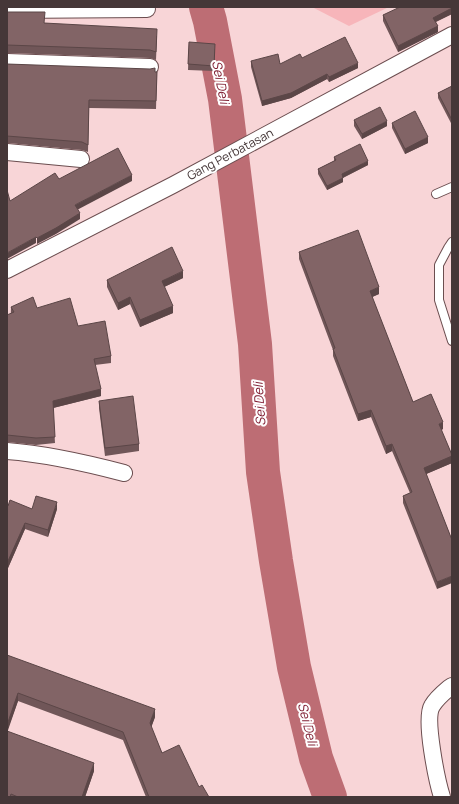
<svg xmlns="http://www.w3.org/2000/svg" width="459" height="804" font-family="Manrope,sans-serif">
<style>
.green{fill:#f7b5ba}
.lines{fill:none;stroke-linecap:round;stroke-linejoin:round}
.river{stroke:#bd6d74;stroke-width:34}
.service-casing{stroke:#6b4d4f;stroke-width:10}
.minor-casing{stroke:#6b4d4f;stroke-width:18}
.service{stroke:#fff;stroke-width:8}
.minor{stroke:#fff;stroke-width:16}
.wall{fill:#705658}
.shaded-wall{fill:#5b4647}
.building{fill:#826466;stroke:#5b4647}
.labels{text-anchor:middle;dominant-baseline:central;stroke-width:4;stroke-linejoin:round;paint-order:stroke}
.street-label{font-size:12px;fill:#453738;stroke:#fff}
.water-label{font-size:13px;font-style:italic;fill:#7e1c30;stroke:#fff}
</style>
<rect width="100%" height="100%" fill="#f8d5d7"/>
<polygon class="green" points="312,7 389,7 349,26"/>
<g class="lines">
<polyline class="river" points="206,7 210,21 225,99 255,344 263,472 276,561 294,667 316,758 330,797"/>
<g class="service-casing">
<g id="service">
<polyline points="436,194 452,187"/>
<polyline points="452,242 448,248 439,265 439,300 452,341"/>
</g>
</g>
<g class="minor-casing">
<g id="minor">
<polyline points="7,10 147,9"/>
<polyline points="7,62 150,67"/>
<polyline points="7,152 81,159"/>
<polyline points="7,270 173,185 452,35"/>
<path d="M7,451C47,454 86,463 124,473"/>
<path d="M442,797C437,781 424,719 432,706C436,699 443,693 449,688L452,686"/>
</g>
</g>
<use href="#service" class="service"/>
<use href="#minor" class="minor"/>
</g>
<g class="wall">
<polygon points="452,7 452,14 436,22 438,32 398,52 383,21 383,15"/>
<polygon points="7,12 45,23 157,36 156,60 150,58 7,53"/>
<polygon points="189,42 215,49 214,71 188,70"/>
<polygon points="302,58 358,68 329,82 327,79 291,98 262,106 251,67 251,61 280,64"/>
<polygon points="7,64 157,72 156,109 89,108 88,152 82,150 8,143"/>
<polygon points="452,86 452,125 438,98 438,93"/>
<polygon points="354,120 387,126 362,139 354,126"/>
<polygon points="392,123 428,143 405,154 392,128"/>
<polygon points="334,157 368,165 343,178 343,182 327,190 318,174 318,169 334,161"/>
<polygon points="299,252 379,294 372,297 413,402 443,429 441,430 452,455 452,463 426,474 452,540 437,589 403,503 403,496 410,493 392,451 386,454 371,417 358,421 333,356 333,350 299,259"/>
<polygon points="183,278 164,287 173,313 140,327 130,304 118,310 107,287 107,280"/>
<polygon points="11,307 37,308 78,326 111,356 111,363 95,365 101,396 53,408 55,443 36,445 7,442"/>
<polygon points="99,401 139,444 139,451 105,456 99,408"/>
<polygon points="7,505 32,509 57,509 48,537 25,529 8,568 7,567"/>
<polygon points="7,655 155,717 151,727 162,753 209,797 146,797 123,740 18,701 7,731 94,771 85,797 7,797"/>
</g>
<g class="shaded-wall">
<polygon points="452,8 452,14 433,23 433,18"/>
<polygon points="438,26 438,32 398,52 398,46"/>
<polygon points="358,63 358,68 329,82 329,77"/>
<polygon points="327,74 327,79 291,98 262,106 262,101"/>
<polygon points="387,121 387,126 362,139 362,134"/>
<polygon points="8,135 8,143 7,143 7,136"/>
<polygon points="428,137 428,143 405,154 405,149"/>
<polygon points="368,161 368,165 342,178 342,174"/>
<polygon points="132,175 132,181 75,211 75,205"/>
<polygon points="343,178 343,182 327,190 327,186"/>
<polygon points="80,213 80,219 56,234 37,244 37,238"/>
<polygon points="36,237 36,243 7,259 7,253"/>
<polygon points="183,271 183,278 162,288 162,281"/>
<polygon points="379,287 379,294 370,298 370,291"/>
<polygon points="130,297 130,304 118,310 118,303"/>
<polygon points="173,306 173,313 140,327 140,320"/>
<polygon points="101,389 101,396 53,408 53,401"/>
<polygon points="371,410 371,417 358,421 358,414"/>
<polygon points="443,422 443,429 439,431 439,424"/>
<polygon points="392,444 392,451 386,454 386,446"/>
<polygon points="452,456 452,463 424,475 424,468"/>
<polygon points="57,502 57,509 48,537 48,530"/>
<polygon points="25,523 25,529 8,568 8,561"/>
<polygon points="452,576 452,583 437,589 437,582"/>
<polygon points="18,693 18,701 7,733 7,725"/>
<polygon points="155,709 155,717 150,731 150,723"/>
<polygon points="94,763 94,771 85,797 82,797"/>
</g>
<g class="building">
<polygon points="400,7 452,7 452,8 433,18 438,26 398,46 383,15"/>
<polygon points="7,12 45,12 44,23 157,29 156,52 150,50 7,45"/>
<polygon points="345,37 358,63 329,77 327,74 291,93 262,101 251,61 278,54 280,64 300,54 302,58"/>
<polygon points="189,42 215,44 214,66 188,64"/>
<polygon points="7,64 150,69 155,68 155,72 157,72 156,101 89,100 88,145 82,142 7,136"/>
<polygon points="452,86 452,120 438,93"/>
<polygon points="380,107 387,121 362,134 354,120"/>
<polygon points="415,111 428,137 405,149 392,123"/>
<polygon points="360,144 368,161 342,174 343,178 327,186 318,169 336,160 334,157"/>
<polygon points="118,148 132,175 75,205 80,213 56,228 37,238 36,237 7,253 7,190 10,201 55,173 59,179"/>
<polygon points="358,230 379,287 370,291 413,402 431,394 443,422 439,424 452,455 452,456 424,468 452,540 452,576 437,582 403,496 412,492 392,444 386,446 371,410 358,414 333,349 335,348 299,252"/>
<polygon points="172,247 183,271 162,281 173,306 140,320 130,297 118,303 107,280"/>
<polygon points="33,297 37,308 70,298 78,326 105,321 111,356 94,359 101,389 53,401 55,437 36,438 7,435 7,315 14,312 11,307"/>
<polygon points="133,396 139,444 105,448 99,401"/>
<polygon points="36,496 57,502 48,530 25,523 8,561 7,561 7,505 8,506 10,500 32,509"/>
<polygon points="7,655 155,709 150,723 162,753 179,745 199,787 202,785 209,797 149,797 123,732 18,693 7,725"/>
<polygon points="7,731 94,763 82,797 18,797 11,794 10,797 7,797"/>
</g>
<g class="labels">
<g class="street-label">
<text transform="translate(230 154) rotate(-28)">Gang Perbatasan</text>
</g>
<g class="water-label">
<text transform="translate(221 82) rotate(79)">Sei Deli</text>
<text transform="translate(259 404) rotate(-94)">Sei Deli</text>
<text transform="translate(308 724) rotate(76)">Sei Deli</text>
</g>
</g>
<rect width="459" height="804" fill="none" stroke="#453738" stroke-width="16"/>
</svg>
